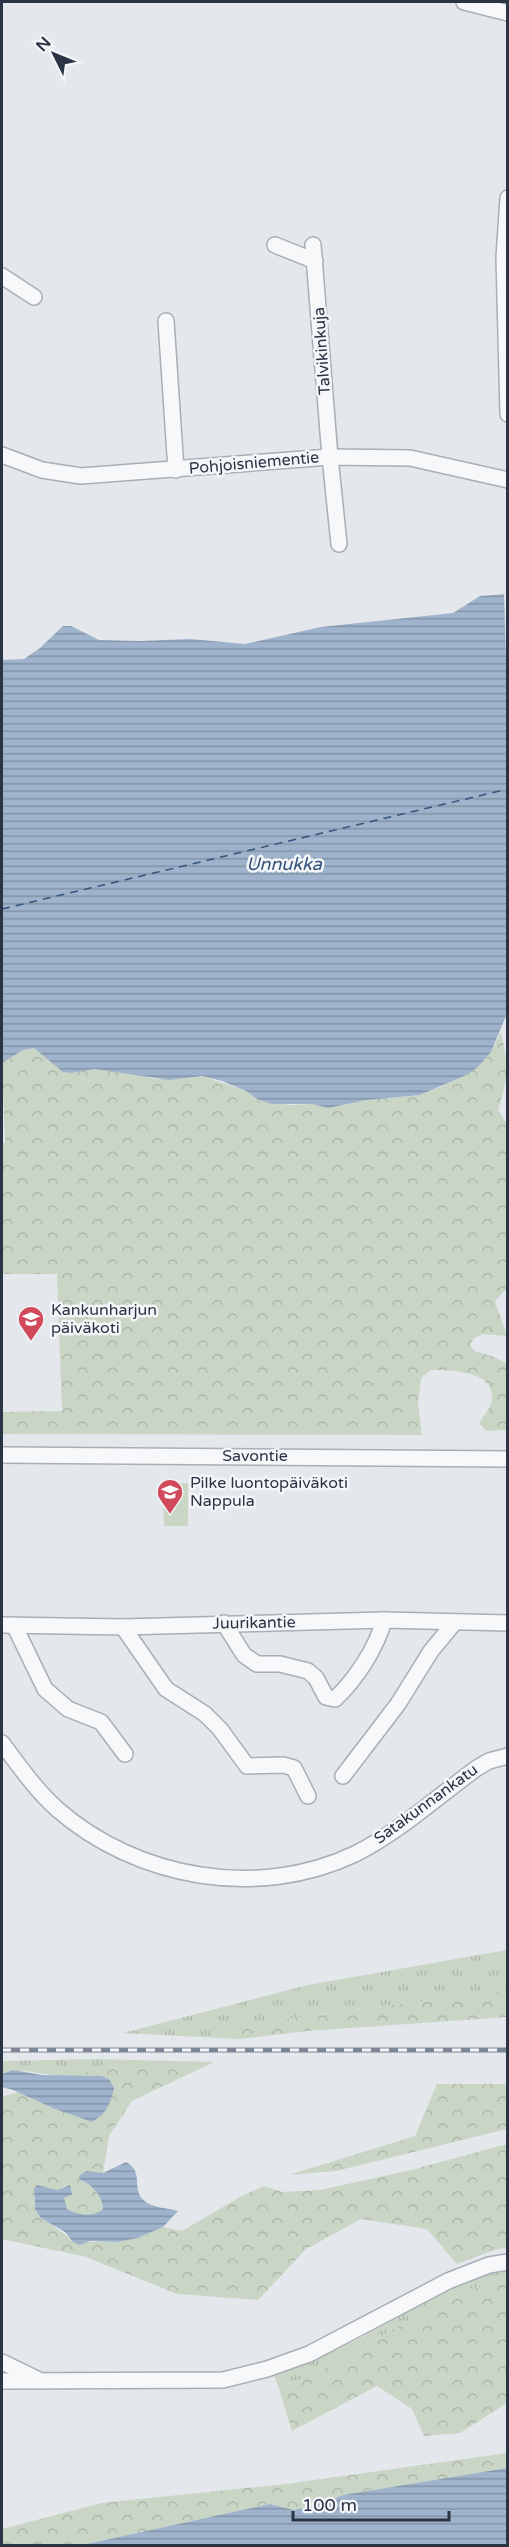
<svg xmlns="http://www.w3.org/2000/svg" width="509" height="2547" font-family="'Varela Round',sans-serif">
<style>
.grass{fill:url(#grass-tufts)}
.forest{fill:url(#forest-crowns)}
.park{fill:#c9d6c5}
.water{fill:url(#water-rules)}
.pier{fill:#e4e7ec}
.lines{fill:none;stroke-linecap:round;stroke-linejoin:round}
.ferry{stroke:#34527a;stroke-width:1.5;stroke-dasharray:8 6;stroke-linecap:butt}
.minor-casing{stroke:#a9aeb7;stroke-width:18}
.minor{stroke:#f7f8fa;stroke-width:15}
.rail-casing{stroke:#7d8696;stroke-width:5}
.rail{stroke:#f4f6f9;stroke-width:3;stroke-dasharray:9;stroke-linecap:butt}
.labels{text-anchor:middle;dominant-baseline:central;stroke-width:5;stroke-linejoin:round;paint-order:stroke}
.street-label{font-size:16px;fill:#2b3445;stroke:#f4f6f9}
.poi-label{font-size:16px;fill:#2b3445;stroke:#f4f6f9;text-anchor:start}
.water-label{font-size:18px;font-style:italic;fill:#34527a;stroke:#f4f6f9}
</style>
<defs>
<pattern id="grass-tufts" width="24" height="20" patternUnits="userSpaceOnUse" patternTransform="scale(1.5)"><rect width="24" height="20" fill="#c9d6c5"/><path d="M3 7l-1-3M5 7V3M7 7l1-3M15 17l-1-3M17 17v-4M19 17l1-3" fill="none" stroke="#adb8ab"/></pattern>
<pattern id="forest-crowns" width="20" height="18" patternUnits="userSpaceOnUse" patternTransform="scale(1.5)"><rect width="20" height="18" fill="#c9d6c5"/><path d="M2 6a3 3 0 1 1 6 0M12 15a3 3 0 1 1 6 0" fill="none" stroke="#adb8ab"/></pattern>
<pattern id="water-rules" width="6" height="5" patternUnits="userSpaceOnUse" patternTransform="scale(1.5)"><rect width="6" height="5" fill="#9fb4cc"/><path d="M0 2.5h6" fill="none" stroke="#8293a7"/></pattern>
</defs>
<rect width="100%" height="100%" fill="#e4e7ec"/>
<g class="grass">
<polygon points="507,1950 507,1990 263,2022 222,2038 123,2033 308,1985"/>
<path d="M97,2059L132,2060C113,2065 91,2074 72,2076C53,2078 16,2065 2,2074V2061Z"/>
<path d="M507,2270V2281L474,2288L392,2330L331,2365L279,2389L274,2375C295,2367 317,2359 338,2349C395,2323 445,2283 507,2270Z"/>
</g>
<g class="forest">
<path d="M501,1032C509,1068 509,1075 498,1110L507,1124L508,1287L495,1301L507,1336L483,1334L474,1338L470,1345L474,1351L495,1357L507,1364V1430L486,1431L479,1423C483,1417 492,1406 492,1399C494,1369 450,1371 431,1370L421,1378L418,1404L422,1435L2,1434V1412L62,1411L57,1274H2V1143H5L2,1063L23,1050L34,1048L72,1073L95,1069L136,1074L154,1079L202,1076L246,1091L257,1099L289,1105L312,1104L328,1108L367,1100L420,1095L440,1087L477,1068L491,1052Z"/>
<polygon points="507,1990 507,2017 307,2031 239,2039 222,2038 263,2022"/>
<path d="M132,2060L214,2062L132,2101L109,2136L103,2173L86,2171L80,2180C92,2184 103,2197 103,2210C94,2218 69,2218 64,2204C62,2198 65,2191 67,2185L57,2190L37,2185C22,2215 59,2225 73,2242H117L138,2238L163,2227L182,2231L240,2197L264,2186L283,2192L320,2190L411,2170L507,2144V2248L497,2249L457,2264L427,2229L361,2219L306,2249L258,2300L177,2294L86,2257L2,2239V2097L18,2092L55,2109L92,2122L101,2076H72Z"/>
<polygon points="437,2084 507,2084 507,2129 336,2171 289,2175 415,2136"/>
<polygon points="507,2281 507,2403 460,2433 424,2436 412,2409 377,2386 292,2431 279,2389 331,2365 392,2330 474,2288"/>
<polygon points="507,2453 507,2468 343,2495 317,2506 293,2510 270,2504 82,2545 2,2546 2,2529 102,2503 286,2484"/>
</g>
<polygon class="park" points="188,1483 188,1526 164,1526 163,1484"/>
<g class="water">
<polygon points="507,594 508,1011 491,1052 477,1068 464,1076 420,1095 367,1100 328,1108 312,1104 272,1104 257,1099 246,1091 222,1081 202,1076 169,1080 95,1069 72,1073 63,1072 34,1048 23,1050 2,1063 2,660 24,659 40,648 63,626 71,626 99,640 140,641 190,639 245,644 321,627 453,613 480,596"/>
<path d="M13,2070L42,2075L101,2076L109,2079L114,2088C111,2103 106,2114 92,2122L55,2109L13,2090L2,2087V2074Z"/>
<path d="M126,2162C146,2173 129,2190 146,2202C154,2208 169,2208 178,2211L163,2227L138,2238L117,2242L90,2241L80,2245L73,2242L65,2232L41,2218L35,2209L34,2189L37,2185L57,2190L70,2185L72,2194L64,2198L67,2209C78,2215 93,2218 103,2209C103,2197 92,2184 80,2180L79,2176L86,2171L103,2173Z"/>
<polygon points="507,2468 507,2545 82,2545 270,2504 294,2510 317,2506 343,2495"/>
</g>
<polygon class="pier" points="508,591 508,693 507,693 504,592"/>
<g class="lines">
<polyline class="ferry" points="2,909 508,789"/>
<g class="minor-casing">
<g id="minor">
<polyline points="464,2 508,13"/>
<polyline points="508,198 504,257 508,414"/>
<polyline points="275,245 315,261"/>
<polyline points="313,245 330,457 339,544"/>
<polyline points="2,276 34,297"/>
<polyline points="166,321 176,470"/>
<polyline points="2,455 42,470 81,476 330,457 410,458 508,480"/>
<polyline points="2,1455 508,1459"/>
<path d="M224,1623L244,1655L257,1664H280L308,1671L316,1678L326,1697L335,1699C356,1679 376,1649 384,1620"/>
<polyline points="2,1625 123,1627 384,1620 508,1623"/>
<polyline points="14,1625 45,1689 68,1709 101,1722 125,1754"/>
<polyline points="123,1627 166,1689 205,1714 220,1729 247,1766 283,1765 294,1768 308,1796"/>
<path d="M2,1743C19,1766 36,1790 57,1809C137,1879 258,1900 355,1854C399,1832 437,1797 477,1768L489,1761L508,1756"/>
<polyline points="343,1776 398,1704 431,1651 455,1622"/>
<polyline points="2,2362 37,2379"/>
<polyline points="2,2381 223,2380 267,2369 309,2354 448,2281 489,2265 508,2262"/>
</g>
</g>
<use href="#minor" class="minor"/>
<g class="rail-casing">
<polyline id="rail" points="2,2050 508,2050"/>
</g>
<use href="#rail" class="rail"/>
</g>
<defs>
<g id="school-pin" transform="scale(1.35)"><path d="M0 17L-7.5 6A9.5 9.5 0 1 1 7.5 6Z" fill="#d1495b" stroke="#f4f6f9"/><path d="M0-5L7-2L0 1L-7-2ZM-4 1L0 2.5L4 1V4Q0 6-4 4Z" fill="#fff"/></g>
</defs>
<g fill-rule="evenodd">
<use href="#school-pin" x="31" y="1319"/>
<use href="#school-pin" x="170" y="1492"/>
</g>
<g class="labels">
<g class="street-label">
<text transform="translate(322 351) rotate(-94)">Talvikinkuja</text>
<text transform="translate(254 463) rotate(-5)">Pohjoisniementie</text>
<text x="255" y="1456">Savontie</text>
<text transform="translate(254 1623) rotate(-1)">Juurikantie</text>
<text transform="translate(426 1804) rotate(-36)">Satakunnankatu</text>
</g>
<g class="poi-label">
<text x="51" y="1310">Kankunharjun<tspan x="51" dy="18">päiväkoti</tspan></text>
<text x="190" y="1483">Pilke luontopäiväkoti<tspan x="190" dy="18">Nappula</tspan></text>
</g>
<g class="water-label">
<text x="284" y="864">Unnukka</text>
</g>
</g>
<rect width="509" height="2547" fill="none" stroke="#2b3445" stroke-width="6"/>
<g transform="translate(54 54) rotate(313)" stroke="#f4f6f9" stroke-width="4.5" paint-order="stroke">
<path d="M0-4.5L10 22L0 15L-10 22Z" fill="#2b3445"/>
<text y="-9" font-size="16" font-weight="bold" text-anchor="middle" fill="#2b3445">N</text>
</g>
<path d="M293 2511v9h156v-9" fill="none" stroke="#2b3445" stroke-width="3"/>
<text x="302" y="2511" font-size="18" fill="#2b3445" stroke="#f4f6f9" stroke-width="4.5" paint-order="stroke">100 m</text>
</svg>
